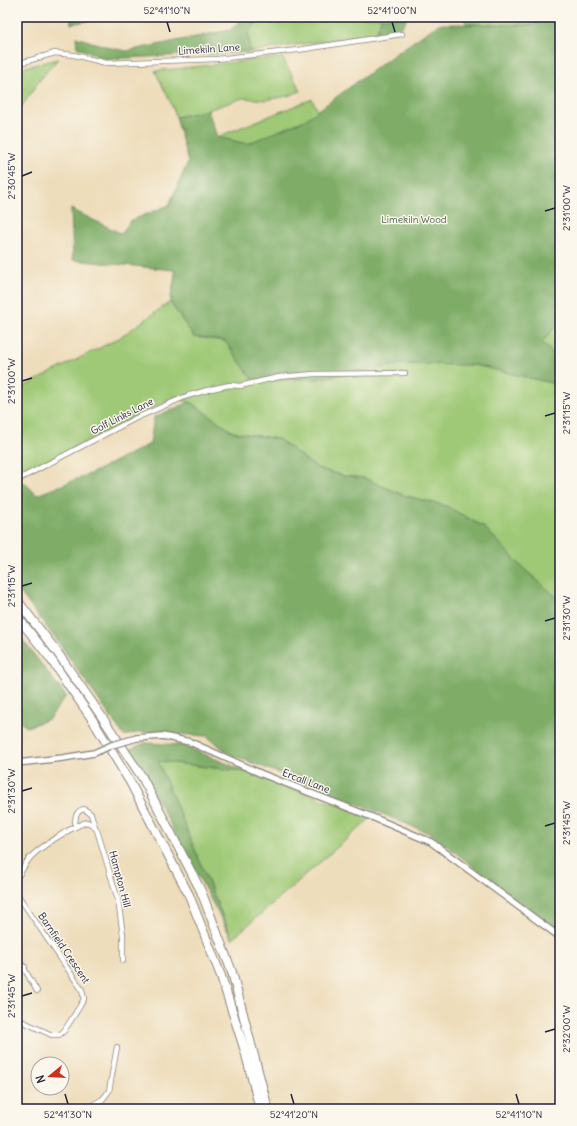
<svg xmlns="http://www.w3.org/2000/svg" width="577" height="1126" font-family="Delius,sans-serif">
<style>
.green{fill:#9fc976;stroke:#607658}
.forest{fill:#7fad67;stroke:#506851}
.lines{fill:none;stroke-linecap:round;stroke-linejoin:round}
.minor-casing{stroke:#88807b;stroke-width:6}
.tertiary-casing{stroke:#88807b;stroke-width:8}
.motorway-casing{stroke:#88807b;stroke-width:10}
.minor{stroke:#fff;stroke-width:4.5}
.tertiary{stroke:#fff;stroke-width:5.5}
.motorway{stroke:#fff;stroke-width:8}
.tertiary-bridge-casing{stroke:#88807b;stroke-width:8;stroke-linecap:butt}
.tertiary-bridge{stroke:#fff;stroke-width:5.5}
.ticks{fill:none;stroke:#22223b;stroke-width:1.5}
.labels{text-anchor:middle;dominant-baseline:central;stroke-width:3;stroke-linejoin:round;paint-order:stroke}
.street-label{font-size:10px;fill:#22223b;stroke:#fbf7ec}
.park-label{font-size:10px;fill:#4e5c50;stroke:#fbf7ec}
.neatline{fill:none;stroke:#22223b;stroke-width:1.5}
.ticks-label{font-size:10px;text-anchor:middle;fill:#22223b}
</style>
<rect width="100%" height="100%" fill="#fbf7ec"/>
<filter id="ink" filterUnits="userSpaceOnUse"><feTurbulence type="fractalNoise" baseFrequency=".025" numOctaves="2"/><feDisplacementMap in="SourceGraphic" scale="8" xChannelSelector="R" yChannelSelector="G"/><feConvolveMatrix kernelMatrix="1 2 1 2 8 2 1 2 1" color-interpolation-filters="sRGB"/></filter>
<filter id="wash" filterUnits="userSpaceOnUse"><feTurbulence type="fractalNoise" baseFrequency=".012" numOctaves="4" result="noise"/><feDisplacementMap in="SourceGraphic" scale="16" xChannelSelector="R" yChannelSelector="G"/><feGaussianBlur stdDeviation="0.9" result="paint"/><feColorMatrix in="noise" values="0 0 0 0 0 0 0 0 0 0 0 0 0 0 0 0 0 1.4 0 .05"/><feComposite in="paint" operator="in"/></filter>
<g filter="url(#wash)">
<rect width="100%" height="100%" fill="#edb"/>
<g class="green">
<polygon points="263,17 382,17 376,33 250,52 248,32"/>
<polygon points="465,17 547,17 547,19 534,25 466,24"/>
<polygon points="282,57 301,91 288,96 266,100 243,98 208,110 176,117 170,101 155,71"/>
<polygon points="58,59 42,77 20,109 17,110 17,69"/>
<polygon points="312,99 318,111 305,120 247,144 217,137"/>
<polygon points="170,302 194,337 225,341 253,380 315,379 402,364 475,365 560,385 560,600 524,569 484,527 446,506 403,495 364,478 344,476 317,468 278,439 233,432 190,402 184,401 177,396 17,477 17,390 119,338"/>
<polygon points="560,322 560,361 542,342"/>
<polygon points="158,761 247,772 372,817 232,939"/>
</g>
<g class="forest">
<polygon points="70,17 91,17 92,20 71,24"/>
<polygon points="245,17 263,17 248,32 250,52 104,59 77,47 76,37 111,48 127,51 230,30"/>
<path d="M382,17H407C401,34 392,32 376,33Z"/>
<polygon points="547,17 560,17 560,322 542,342 560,361 560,385 475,365 402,364 315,379 253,380 225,341 194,337 170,302 175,276 174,270 73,260 71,209 122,234 130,221 169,205 188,162 176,117 208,110 217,137 247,144 305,120 395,54 439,24 534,25 547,19"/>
<polygon points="190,402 233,432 278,439 317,468 344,476 364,478 403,495 446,506 484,527 524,569 560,600 560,933 431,834 344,798 229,754 207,736 141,732 124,736 61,646 17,588 17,486 24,482 37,495 92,473 150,444 154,417"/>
<polygon points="17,633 66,696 49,719 27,727 17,720"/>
<polygon points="145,743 182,745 247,772 158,761 232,939 130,749"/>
</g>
</g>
<g filter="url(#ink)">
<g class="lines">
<g class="minor-casing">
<g id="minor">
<polyline points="17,64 55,53 74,55 106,63 217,59 298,50 402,34"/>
<polyline points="17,480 136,418 187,396 211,389 230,385 240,386 279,377 314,374 405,373"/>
<path d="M75,827C75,819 75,811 84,809L91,814L95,827"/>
<path d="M17,877C22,872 24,865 29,859C38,848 73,826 87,822L93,825L97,830L118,900L123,935V961"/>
<polyline points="17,894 82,990 84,999 80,1006 64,1031 59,1035 52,1035 17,1019"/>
<polyline points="21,963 37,991"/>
<polyline points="17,971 25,967"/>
<polyline points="85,1109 103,1099 109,1091 117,1047"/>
</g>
</g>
<g class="tertiary-casing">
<g id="tertiary">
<polyline points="137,738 162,736 190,742 262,774 372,817 431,842 560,937"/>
<polyline points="17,763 63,758 94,753"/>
</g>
</g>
<g class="motorway-casing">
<g id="motorway">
<polyline points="17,600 57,652 102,717 142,777 201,891 232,972 268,1109"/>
<polyline points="17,616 50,658 92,719 130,782 189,895 221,976 245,1051 260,1109"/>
</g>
</g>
<use href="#minor" class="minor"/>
<use href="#tertiary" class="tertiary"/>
<use href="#motorway" class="motorway"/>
<g class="tertiary-bridge-casing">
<polyline id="tertiary-bridge" points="94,753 112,745 137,738"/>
</g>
<use href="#tertiary-bridge" class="tertiary-bridge"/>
</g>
</g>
<path class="ticks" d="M167,22L170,32M392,22L395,32M22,176L32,172M545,211L555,208M22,381L32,378M545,416L555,413M22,586L32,583M545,621L555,618M22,791L32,788M545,826L555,823M22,996L32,993M545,1032L555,1029M65,1094L68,1104M291,1094L294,1104M516,1094L519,1104"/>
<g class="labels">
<g class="street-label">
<text transform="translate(209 49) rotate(-4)">Limekiln Lane</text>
<text transform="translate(122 416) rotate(-27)">Golf Links Lane</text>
<text transform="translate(306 781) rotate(21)">Ercall Lane</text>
<text transform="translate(120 879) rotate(75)">Hampton Hill</text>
<text transform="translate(64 948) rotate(56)">Barnfield Crescent</text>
</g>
<g class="park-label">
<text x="414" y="219">Limekiln Wood</text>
</g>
</g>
<rect width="577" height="1126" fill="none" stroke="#fbf7ec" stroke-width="44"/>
<g transform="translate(50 1076) rotate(252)"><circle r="19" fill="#fbf7ec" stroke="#a4a2a5"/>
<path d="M0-3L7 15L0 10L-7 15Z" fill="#c8321e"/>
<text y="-6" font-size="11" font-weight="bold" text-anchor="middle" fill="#22223b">N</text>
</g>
<rect x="22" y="22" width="533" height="1082" class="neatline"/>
<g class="ticks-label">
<text x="167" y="14">52°41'10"N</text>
<text x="392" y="14">52°41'00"N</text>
<text transform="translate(11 176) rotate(-90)" y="4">2°30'45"W</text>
<text transform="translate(566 208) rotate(-90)" y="4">2°31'00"W</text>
<text transform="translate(11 381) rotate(-90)" y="4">2°31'00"W</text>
<text transform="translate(566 413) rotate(-90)" y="4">2°31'15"W</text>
<text transform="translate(11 586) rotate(-90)" y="4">2°31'15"W</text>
<text transform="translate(566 618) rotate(-90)" y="4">2°31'30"W</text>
<text transform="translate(11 791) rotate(-90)" y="4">2°31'30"W</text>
<text transform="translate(566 823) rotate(-90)" y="4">2°31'45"W</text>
<text transform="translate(11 996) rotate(-90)" y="4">2°31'45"W</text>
<text transform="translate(566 1029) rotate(-90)" y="4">2°32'00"W</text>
<text x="68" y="1118">52°41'30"N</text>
<text x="294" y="1118">52°41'20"N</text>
<text x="519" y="1118">52°41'10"N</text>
</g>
</svg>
